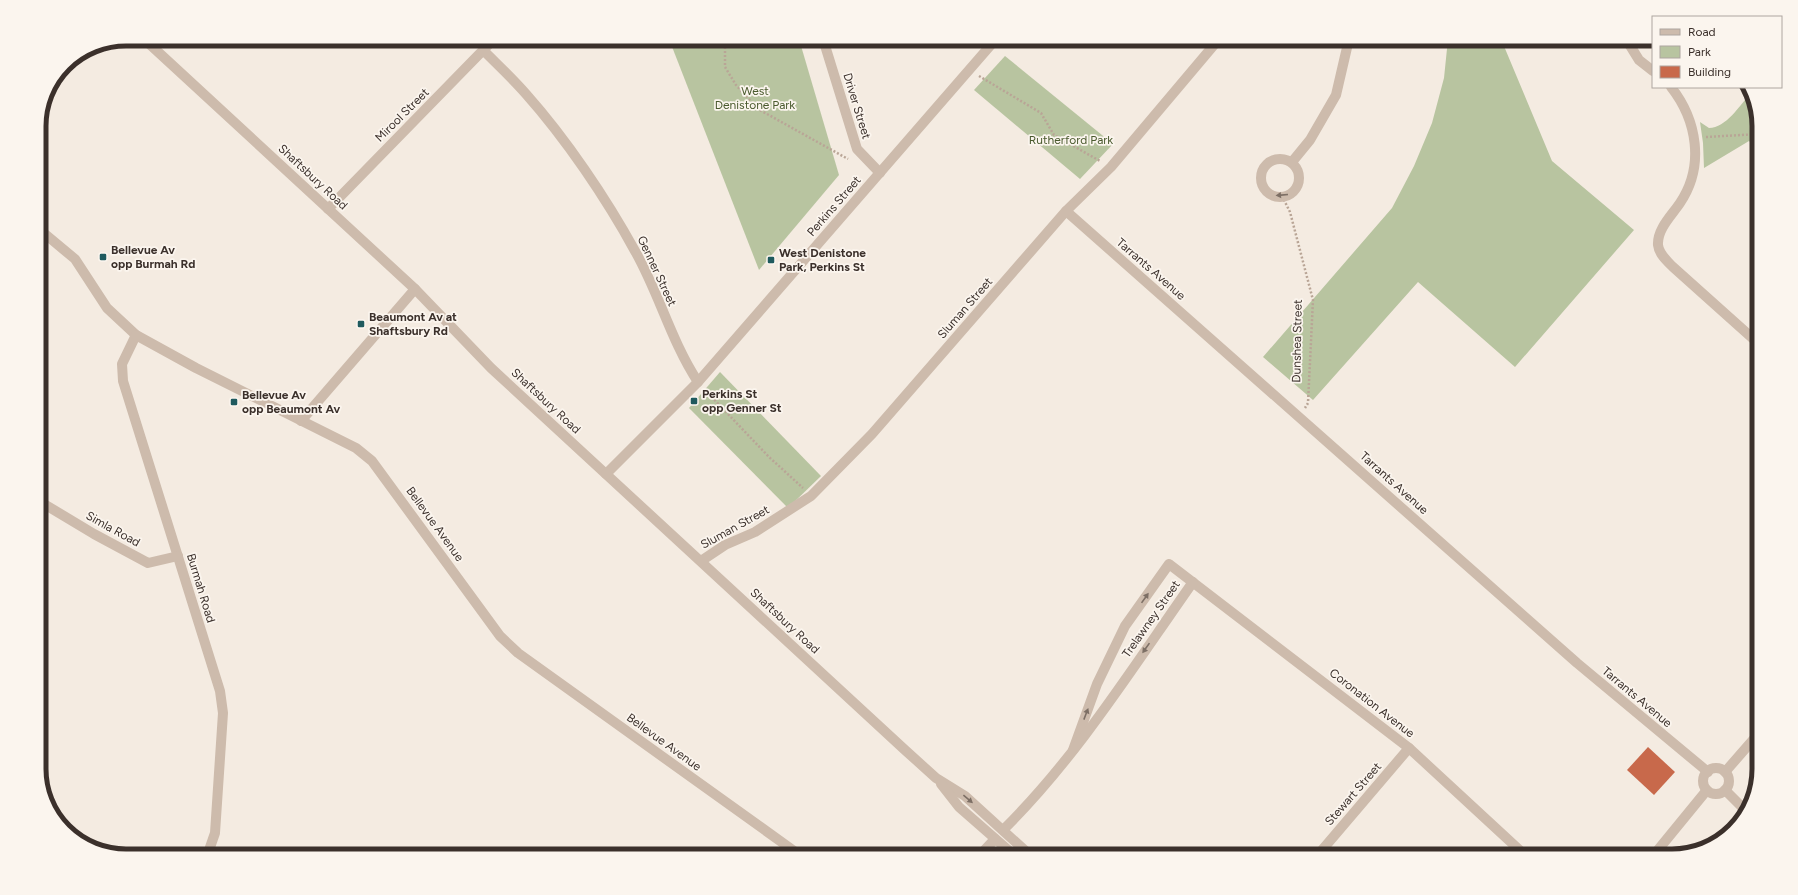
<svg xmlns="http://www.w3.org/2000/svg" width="1798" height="895" font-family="Figtree,sans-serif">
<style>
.green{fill:#b8c4a0}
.building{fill:#c8694b}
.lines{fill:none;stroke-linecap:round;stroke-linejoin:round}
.path{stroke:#b9a596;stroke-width:2.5;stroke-dasharray:2 2;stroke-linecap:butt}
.minor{stroke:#cdbbac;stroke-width:10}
.oneway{fill:#7d6f65}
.poi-dot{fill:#1f5a5e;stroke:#fbf5ee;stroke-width:1.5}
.labels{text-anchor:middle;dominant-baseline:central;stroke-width:3.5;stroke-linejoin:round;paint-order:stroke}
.park-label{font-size:12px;fill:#4a5a2e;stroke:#fbf5ee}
.street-label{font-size:12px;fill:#3b302b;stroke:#fbf5ee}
.poi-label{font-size:12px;font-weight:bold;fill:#3b302b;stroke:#fbf5ee;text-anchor:start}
.rim{fill:none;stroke:#3b302b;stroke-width:5}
</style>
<rect width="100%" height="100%" fill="#f4ebe1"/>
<g class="green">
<polygon points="669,39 799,39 839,175 759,270"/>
<polygon points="1448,39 1501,39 1552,161 1634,230 1515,367 1418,282 1313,400 1263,357 1392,208 1414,166 1432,123 1444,78"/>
<polygon points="1005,56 1113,144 1080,179 974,90"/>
<path d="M1750,94L1759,121V150L1749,141L1704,168L1703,143L1700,122L1709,128C1726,128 1740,105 1750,94Z"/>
<polygon points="720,372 821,476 788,508 689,408"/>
</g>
<polygon class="building" points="1648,747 1675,772 1654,795 1627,770"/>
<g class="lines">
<g class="path">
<polyline points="725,39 725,67 736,85 758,109 848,159"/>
<polyline points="979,76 1041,113 1054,135 1100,161"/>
<polyline points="1706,137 1759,134"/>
<polyline points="1282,196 1290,212 1313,300 1308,403 1305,408"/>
<polyline points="706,391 769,457 803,488"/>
</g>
<g class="minor">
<polyline points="144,39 415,289 491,368 905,750 936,778 965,796 1031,856"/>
<polyline points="823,39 857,149 880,173"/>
<polyline points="1626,39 1639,60 1653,71"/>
<path d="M484,51C498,65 513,79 526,94C566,139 606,198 635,251C659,293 671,341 698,382"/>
<path d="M1671,87C1697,120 1705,166 1680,203C1672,215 1657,229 1658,245C1659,254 1667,261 1673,267L1759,344"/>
<circle cx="1280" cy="178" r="19"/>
<polyline points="1292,162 1310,140 1336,95 1349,39"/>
<polyline points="328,209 494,39"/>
<polyline points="1066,211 1577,663 1708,772"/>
<polyline points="39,229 75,259 107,308 136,335 196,368 356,448 372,461 500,636 518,653 801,856"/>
<polyline points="136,335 122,364 123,381 220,691 223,713 215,833 207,856"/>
<polyline points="301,421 415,289"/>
<polyline points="606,474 698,382 996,39"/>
<polyline points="39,501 94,534 148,563 178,556"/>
<polyline points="701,561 725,545 755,532 811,496 872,434 1066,211 1111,167 1219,39"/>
<polyline points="1073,750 1097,684 1125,626 1169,564 1409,748 1526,856"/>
<circle cx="1716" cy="781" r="13"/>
<polyline points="1725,772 1759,733"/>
<polyline points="941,784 959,807 1015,856"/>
<polyline points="1725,790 1746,811"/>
<path d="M1003,830C1077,757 1133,667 1193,582"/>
<polyline points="979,856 995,839"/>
<polyline points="1317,856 1409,748"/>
<polyline points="1653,856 1707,790"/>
</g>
</g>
<defs><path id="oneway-solid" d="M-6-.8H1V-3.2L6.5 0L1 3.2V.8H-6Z"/></defs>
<g class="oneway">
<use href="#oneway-solid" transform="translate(1282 195) rotate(175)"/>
<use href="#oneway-solid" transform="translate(1145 598) rotate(-55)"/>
<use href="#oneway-solid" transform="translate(1146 648) rotate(125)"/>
<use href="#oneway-solid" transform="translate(1086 714) rotate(-69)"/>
<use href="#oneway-solid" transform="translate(968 799) rotate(40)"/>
</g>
<g class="poi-dot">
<rect x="99" y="253" width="8" height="8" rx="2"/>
<rect x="767" y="256" width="8" height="8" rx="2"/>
<rect x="357" y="320" width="8" height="8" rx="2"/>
<rect x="690" y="397" width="8" height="8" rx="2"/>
<rect x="230" y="398" width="8" height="8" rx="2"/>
</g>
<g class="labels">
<g class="park-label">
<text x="755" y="91">West<tspan x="755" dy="14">Denistone Park</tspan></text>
<text x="1071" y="140">Rutherford Park</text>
</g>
<g class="street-label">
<text transform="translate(857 106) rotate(73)">Driver Street</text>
<text transform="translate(402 115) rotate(-45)">Mirool Street</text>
<text transform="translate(313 177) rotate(43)">Shaftsbury Road</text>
<text transform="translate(834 206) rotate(-49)">Perkins Street</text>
<text transform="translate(1151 269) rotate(41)">Tarrants Avenue</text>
<text transform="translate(657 271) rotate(65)">Genner Street</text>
<text transform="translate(965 308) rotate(-49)">Sluman Street</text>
<text transform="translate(1297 341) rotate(-89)">Dunshea Street</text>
<text transform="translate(546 401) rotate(43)">Shaftsbury Road</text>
<text transform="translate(1394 483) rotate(42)">Tarrants Avenue</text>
<text transform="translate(435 524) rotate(54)">Bellevue Avenue</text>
<text transform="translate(735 527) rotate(-29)">Sluman Street</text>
<text transform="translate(113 529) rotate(29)">Simla Road</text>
<text transform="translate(201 588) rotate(73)">Burmah Road</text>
<text transform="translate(1151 619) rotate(-55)">Trelawney Street</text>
<text transform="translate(785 621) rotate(43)">Shaftsbury Road</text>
<text transform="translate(1637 697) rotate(40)">Tarrants Avenue</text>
<text transform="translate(1372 703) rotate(38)">Coronation Avenue</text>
<text transform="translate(664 742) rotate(36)">Bellevue Avenue</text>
<text transform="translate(1353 794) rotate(-49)">Stewart Street</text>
</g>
<g class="poi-label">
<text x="111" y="250">Bellevue Av<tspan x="111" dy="14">opp Burmah Rd</tspan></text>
<text x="779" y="253">West Denistone<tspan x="779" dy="14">Park, Perkins St</tspan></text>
<text x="369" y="317">Beaumont Av at<tspan x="369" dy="14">Shaftsbury Rd</tspan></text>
<text x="702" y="394">Perkins St<tspan x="702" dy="14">opp Genner St</tspan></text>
<text x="242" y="395">Bellevue Av<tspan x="242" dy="14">opp Beaumont Av</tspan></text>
</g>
</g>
<path d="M0 0H1798V895H0ZM126 46H1672A80 80 0 0 1 1752 126V769A80 80 0 0 1 1672 849H126A80 80 0 0 1 46 769V126A80 80 0 0 1 126 46Z" fill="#fbf5ee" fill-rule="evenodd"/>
<path class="rim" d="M126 46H1672A80 80 0 0 1 1752 126V769A80 80 0 0 1 1672 849H126A80 80 0 0 1 46 769V126A80 80 0 0 1 126 46Z"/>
<rect x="1652" y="16" width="130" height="72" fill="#fbf5ee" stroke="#aea6a0"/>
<rect x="1660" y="29" width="20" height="6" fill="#cdbbac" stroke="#aea6a0"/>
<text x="1688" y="36" font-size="12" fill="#3b302b">Road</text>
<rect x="1660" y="46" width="20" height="12" fill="#b8c4a0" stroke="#aea6a0"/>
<text x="1688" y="56" font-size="12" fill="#3b302b">Park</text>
<rect x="1660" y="66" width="20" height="12" fill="#c8694b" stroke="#aea6a0"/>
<text x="1688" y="76" font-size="12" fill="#3b302b">Building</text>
</svg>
